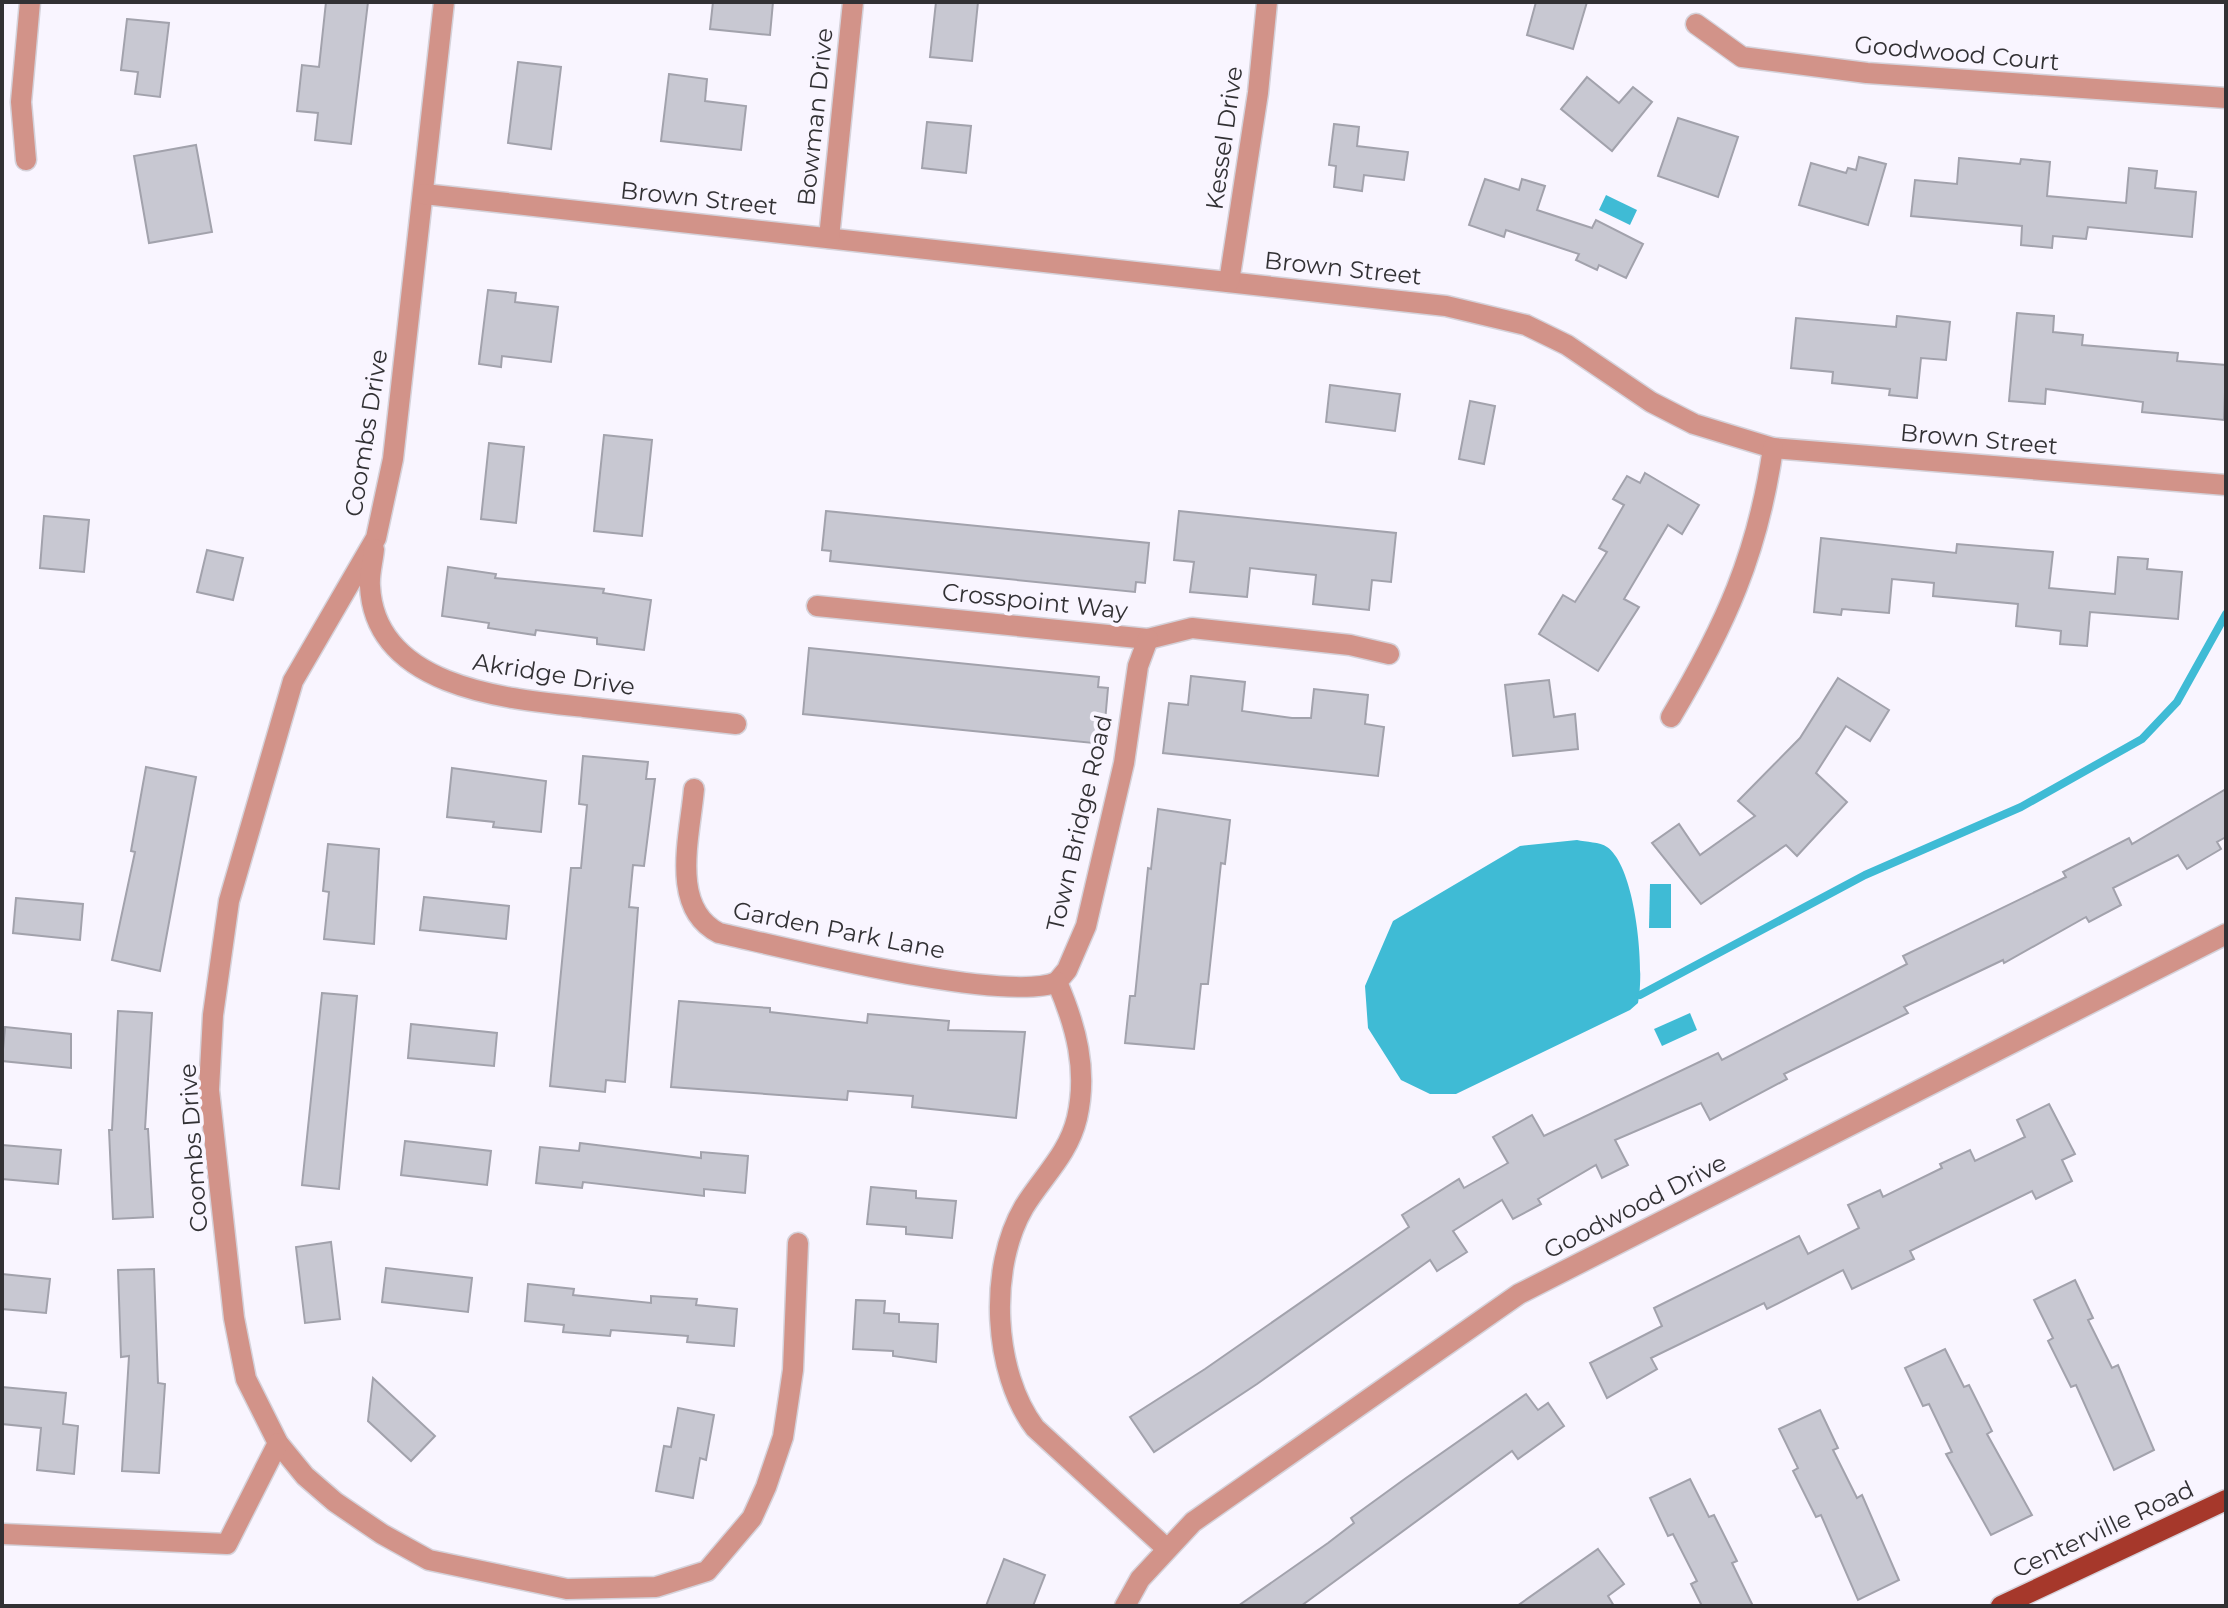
<svg xmlns="http://www.w3.org/2000/svg" width="2228" height="1608" font-family="Montserrat,sans-serif">
<style>
.water{fill:#3fbbd5}
.lines{fill:none;stroke-linecap:round;stroke-linejoin:round}
.stream{stroke:#3fbbd5;stroke-width:8}
.building{fill:#c8c8d2;stroke:#a2a2ac;stroke-width:2}
.minor-casing{stroke:#d5d2da;stroke-width:23}
.major-casing{stroke:#d5d2da;stroke-width:23}
.minor{stroke:#d29389;stroke-width:20}
.major{stroke:#a6382b;stroke-width:20}
.labels{text-anchor:middle;dominant-baseline:central;stroke-width:8;stroke-linejoin:round;paint-order:stroke}
.street-label{font-size:24px;fill:#323134;stroke:#f9f5ff}
</style>
<rect width="100%" height="100%" fill="#f9f5ff"/>
<g class="water">
<polygon points="1606,195 1637,210 1630,225 1599,210"/>
<path d="M1577,840C1586,842 1600,842 1607,847C1636,867 1645,970 1638,1003L1630,1010L1456,1094H1430L1401,1080L1368,1028L1365,986L1393,921L1520,846Z"/>
<polygon points="1650,884 1671,884 1671,928 1649,928"/>
<polygon points="1690,1013 1697,1030 1662,1046 1654,1029"/>
</g>
<g class="lines">
<polyline class="stream" points="1640,995 1865,875 2021,807 2142,739 2177,702 2226,614"/>
</g>
<g class="building">
<polygon points="326,2 368,2 351,144 315,140 318,113 297,111 302,65 319,67"/>
<polygon points="713,2 773,2 770,35 710,29"/>
<polygon points="936,2 978,2 972,61 930,57"/>
<polygon points="1536,2 1587,2 1573,49 1527,35"/>
<polygon points="127,19 169,23 160,97 135,94 138,72 121,70"/>
<polygon points="518,62 561,67 551,149 508,143"/>
<polygon points="669,74 707,79 705,101 746,106 741,150 661,141"/>
<polygon points="1587,77 1619,103 1633,87 1652,102 1612,151 1561,109"/>
<polygon points="1678,118 1738,137 1718,197 1658,176"/>
<polygon points="927,122 971,126 966,173 922,168"/>
<polygon points="1334,124 1359,127 1357,146 1408,152 1404,180 1364,175 1362,191 1334,187 1336,166 1329,165"/>
<polygon points="196,145 212,232 149,243 134,156"/>
<polygon points="1859,157 1886,164 1868,225 1799,205 1811,163 1846,173 1848,168 1856,170"/>
<polygon points="1959,158 2020,164 2021,159 2050,162 2047,196 2126,203 2129,168 2157,171 2155,188 2196,192 2192,237 2088,227 2086,239 2053,236 2052,248 2021,245 2022,226 1911,216 1915,180 1957,184"/>
<polygon points="1485,179 1519,190 1522,179 1545,186 1537,210 1592,228 1596,220 1643,244 1626,278 1599,265 1597,270 1576,260 1579,254 1506,230 1504,237 1469,225"/>
<polygon points="488,290 516,293 515,302 558,307 551,362 502,356 501,367 479,364"/>
<polygon points="2017,313 2054,316 2053,332 2083,335 2082,345 2178,353 2177,361 2226,365 2224,420 2142,412 2143,402 2046,389 2045,404 2009,401"/>
<polygon points="1897,316 1950,322 1946,360 1921,358 1917,398 1889,395 1890,389 1832,383 1833,372 1791,368 1796,318 1896,327"/>
<polygon points="1330,385 1400,394 1395,431 1326,422"/>
<polygon points="1470,401 1495,406 1484,464 1459,459"/>
<polygon points="604,435 652,440 642,536 594,531"/>
<polygon points="489,443 524,447 516,523 481,519"/>
<polygon points="1645,473 1699,505 1682,534 1668,525 1624,599 1639,607 1598,671 1539,634 1563,595 1575,602 1607,552 1599,548 1624,505 1613,499 1627,476 1640,483"/>
<polygon points="826,511 1149,543 1145,583 1136,582 1135,592 830,561 831,551 822,550"/>
<polygon points="1179,511 1396,533 1391,582 1372,580 1369,610 1313,604 1316,575 1276,571 1250,568 1247,597 1190,592 1194,562 1174,560"/>
<polygon points="44,516 89,520 84,572 40,568"/>
<polygon points="1821,538 1956,553 1957,544 2053,552 2049,588 2115,594 2118,557 2148,559 2147,569 2182,572 2178,619 2090,612 2087,646 2060,644 2061,631 2016,626 2018,604 1933,596 1934,583 1892,579 1889,613 1842,609 1841,615 1814,612"/>
<polygon points="207,550 243,558 233,600 197,592"/>
<polygon points="448,567 496,574 495,578 604,589 603,593 651,600 644,650 597,644 597,638 536,630 535,635 488,628 489,623 442,616"/>
<polygon points="809,648 1099,677 1098,687 1108,688 1103,744 803,714"/>
<polygon points="1191,676 1245,682 1242,711 1292,718 1311,718 1314,689 1368,695 1365,724 1384,727 1378,776 1163,753 1169,703 1188,705"/>
<polygon points="1838,678 1889,710 1870,741 1846,726 1816,773 1847,802 1797,856 1786,845 1701,904 1652,843 1679,824 1700,855 1755,816 1738,801 1800,738"/>
<polygon points="1549,680 1554,717 1575,714 1578,749 1513,756 1505,685"/>
<polygon points="583,756 648,762 646,779 655,779 644,866 633,865 629,907 638,908 625,1082 606,1080 605,1092 550,1086 571,868 581,868 587,805 579,804"/>
<polygon points="146,767 196,777 160,971 112,960 135,852 131,851"/>
<polygon points="452,768 546,781 541,832 493,827 494,822 447,817"/>
<polygon points="2226,789 2226,837 2217,842 2221,849 2187,869 2178,855 2113,888 2121,905 2089,922 2086,917 2004,963 2003,960 1904,1007 1908,1013 1784,1074 1787,1079 1710,1120 1701,1103 1615,1140 1628,1165 1602,1178 1596,1165 1538,1199 1541,1204 1513,1219 1502,1200 1453,1231 1467,1252 1437,1271 1430,1260 1257,1384 1154,1452 1130,1417 1205,1369 1409,1227 1402,1215 1459,1179 1464,1188 1508,1163 1493,1137 1532,1115 1544,1136 1718,1053 1722,1060 1907,964 1903,956 2066,877 2063,872 2129,838 2132,844"/>
<polygon points="1158,809 1230,820 1225,864 1221,863 1208,984 1201,984 1194,1049 1125,1043 1130,996 1135,996 1148,868 1151,869"/>
<polygon points="328,844 379,849 374,944 324,939 329,892 323,891"/>
<polygon points="424,897 509,906 506,939 420,930"/>
<polygon points="16,898 83,904 80,940 13,933"/>
<polygon points="322,993 357,996 339,1189 302,1185"/>
<polygon points="679,1001 770,1008 770,1012 867,1023 868,1014 949,1021 948,1030 1025,1032 1016,1118 912,1107 913,1096 848,1091 847,1100 671,1087"/>
<polygon points="118,1011 152,1013 145,1129 148,1129 153,1217 113,1219 109,1130 112,1130"/>
<polygon points="411,1024 497,1033 494,1066 408,1058"/>
<polygon points="5,1027 71,1034 71,1068 2,1061"/>
<polygon points="2049,1104 2075,1154 2062,1160 2072,1181 2036,1199 2032,1191 1910,1251 1914,1259 1852,1289 1843,1270 1767,1309 1764,1303 1651,1358 1657,1369 1607,1398 1590,1363 1662,1326 1654,1308 1799,1236 1808,1254 1859,1228 1848,1205 1880,1190 1883,1197 1942,1168 1940,1164 1970,1150 1975,1161 2025,1137 2017,1120"/>
<polygon points="405,1141 491,1151 487,1185 401,1175"/>
<polygon points="580,1143 701,1158 701,1152 748,1156 745,1193 704,1189 704,1196 583,1182 582,1188 536,1183 540,1147 579,1151"/>
<polygon points="2,1145 61,1150 58,1184 2,1179"/>
<polygon points="871,1187 916,1191 916,1198 956,1201 952,1238 906,1234 906,1227 867,1224"/>
<polygon points="331,1242 340,1319 305,1323 296,1247"/>
<polygon points="386,1268 472,1278 468,1312 382,1302"/>
<polygon points="154,1269 158,1383 165,1384 159,1473 122,1471 129,1356 121,1357 118,1270"/>
<polygon points="2,1274 50,1279 46,1313 2,1309"/>
<polygon points="2075,1280 2093,1318 2088,1320 2112,1368 2118,1365 2154,1450 2114,1470 2076,1385 2071,1387 2048,1341 2053,1338 2034,1300"/>
<polygon points="528,1284 574,1289 573,1295 651,1303 651,1296 697,1299 696,1305 737,1309 734,1346 687,1342 688,1336 611,1330 610,1336 563,1332 564,1325 525,1321"/>
<polygon points="856,1300 885,1301 884,1313 899,1314 899,1322 938,1324 936,1362 893,1356 893,1351 853,1349"/>
<polygon points="1945,1349 1964,1387 1969,1385 1992,1431 1987,1434 2032,1515 1991,1535 1946,1454 1952,1452 1929,1404 1923,1406 1905,1368"/>
<polygon points="373,1378 435,1436 411,1461 368,1421"/>
<polygon points="2,1387 66,1393 63,1424 78,1426 74,1474 37,1470 41,1428 2,1424"/>
<polygon points="1526,1394 1538,1410 1548,1403 1564,1426 1518,1459 1512,1451 1301,1606 1238,1606 1328,1543 1354,1523 1351,1518 1406,1478"/>
<polygon points="678,1408 714,1415 706,1460 700,1458 693,1498 656,1491 664,1446 671,1447"/>
<polygon points="1820,1410 1838,1448 1833,1450 1857,1498 1862,1495 1899,1580 1858,1600 1821,1515 1816,1517 1793,1471 1798,1468 1779,1429"/>
<polygon points="1690,1479 1709,1517 1714,1515 1737,1561 1732,1563 1753,1606 1702,1606 1691,1584 1697,1581 1673,1534 1668,1536 1650,1498"/>
<polygon points="1598,1549 1624,1584 1608,1596 1614,1606 1517,1606"/>
<polygon points="1004,1559 1045,1575 1033,1606 986,1606"/>
</g>
<g class="lines">
<g class="minor-casing">
<g id="minor">
<polyline points="444,2 393,459 376,538 293,681 229,901 213,1015 209,1090 234,1318 246,1379 278,1443 305,1476 335,1502 382,1534 429,1560 567,1589 656,1587 707,1571 752,1518 766,1487 783,1437 793,1370 798,1243"/>
<polyline points="1696,24 1742,57 1867,73 2226,98"/>
<polyline points="26,160 21,102 30,2"/>
<polyline points="424,194 1446,306 1526,325 1567,345 1651,402 1694,424 1773,448 2226,485"/>
<polyline points="829,238 853,2"/>
<polyline points="1229,282 1258,93 1267,2"/>
<path d="M374,549C373,561 369,574 370,586C375,688 507,699 584,707C635,713 685,718 736,724"/>
<polyline points="817,606 1148,639 1192,628 1350,645 1389,654"/>
<path d="M1148,639L1138,666L1124,763L1086,926L1067,970L1057,982C1076,1026 1088,1070 1077,1118C1068,1155 1043,1176 1024,1207C988,1268 993,1373 1035,1428L1166,1548"/>
<path d="M1671,717C1725,626 1758,554 1773,448"/>
<path d="M694,789C690,836 669,908 719,933C783,947 1005,1004 1057,982"/>
<polyline points="4,1534 227,1544 278,1443"/>
<polyline points="1125,1606 1140,1579 1193,1522 1519,1294 2226,934"/>
</g>
</g>
<g class="major-casing">
<polyline id="major" points="2001,1606 2226,1500"/>
</g>
<use href="#minor" class="minor"/>
<use href="#major" class="major"/>
</g>
<g class="labels">
<g class="street-label">
<text transform="translate(1957 53) rotate(5)">Goodwood Court</text>
<text transform="translate(815 117) rotate(-84)">Bowman Drive</text>
<text transform="translate(1224 138) rotate(-82)">Kessel Drive</text>
<text transform="translate(699 198) rotate(6)">Brown Street</text>
<text transform="translate(1343 268) rotate(6)">Brown Street</text>
<text transform="translate(366 433) rotate(-81)">Coombs Drive</text>
<text transform="translate(1979 439) rotate(5)">Brown Street</text>
<text transform="translate(1035 601) rotate(6)">Crosspoint Way</text>
<text transform="translate(554 674) rotate(9)">Akridge Drive</text>
<text transform="translate(1079 823) rotate(-77)">Town Bridge Road</text>
<text transform="translate(839 930) rotate(11)">Garden Park Lane</text>
<text transform="translate(193 1148) rotate(-94)">Coombs Drive</text>
<text transform="translate(1635 1206) rotate(-27)">Goodwood Drive</text>
<text transform="translate(2103 1529) rotate(-25)">Centerville Road</text>
</g>
</g>
<rect width="2228" height="1608" fill="none" stroke="#323134" stroke-width="8"/>
</svg>
